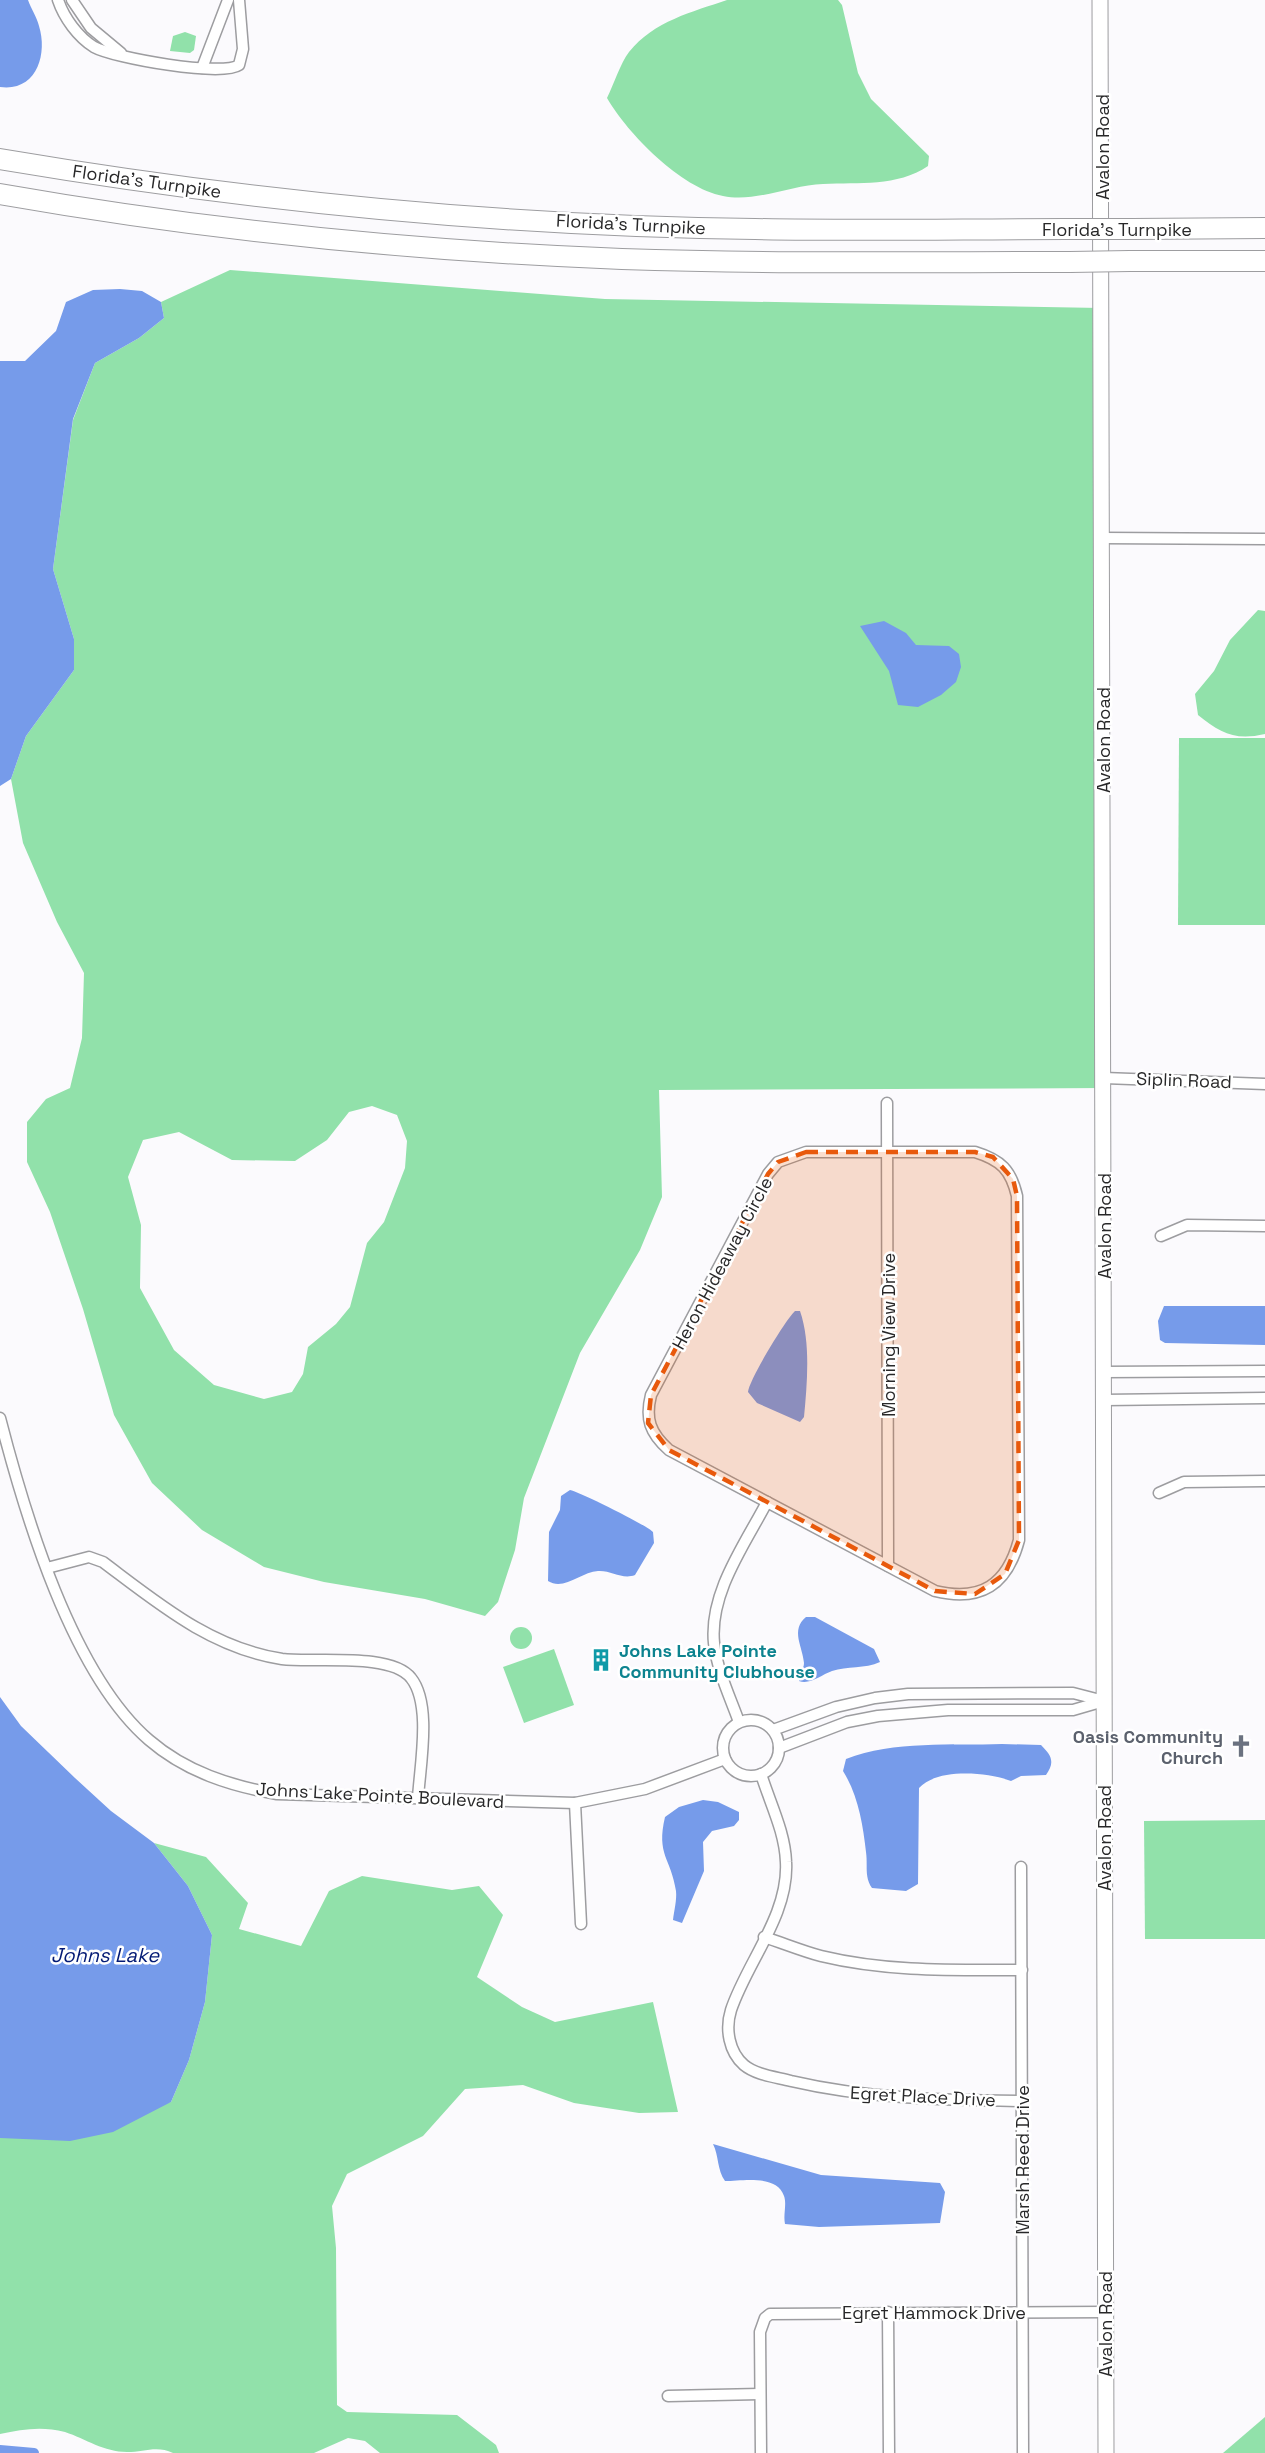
<svg xmlns="http://www.w3.org/2000/svg" width="1265" height="2453" font-family="'Space Grotesk',sans-serif">
<style>
.green{fill:#91e1aa;fill-rule:evenodd}
.water{fill:#769bea}
.lines{fill:none;stroke-linecap:round;stroke-linejoin:round}
.canal{stroke:#769bea;stroke-width:10}
.minor-casing{stroke:#9d9da0;stroke-width:13}
.secondary-casing{stroke:#9d9da0;stroke-width:17}
.motorway-casing{stroke:#9d9da0;stroke-width:22}
.minor{stroke:#fff;stroke-width:10}
.secondary{stroke:#fff;stroke-width:15}
.motorway{stroke:#fff;stroke-width:20}
.motorway-bridge-casing{stroke:#9d9da0;stroke-width:22;stroke-linecap:butt}
.motorway-bridge{stroke:#fff;stroke-width:20}
.marked{fill:#e8590c;fill-opacity:0.2;stroke:#e8590c;stroke-width:4.5;stroke-dasharray:12 8;stroke-linejoin:round}
.labels{text-anchor:middle;dominant-baseline:central;stroke-width:5;stroke-linejoin:round;paint-order:stroke}
.street-label{font-size:18px;fill:#282829;stroke:#fff}
.culture-label{font-size:18px;font-weight:bold;fill:#0d838f;stroke:#fff;text-anchor:start}
.worship-label{font-size:18px;font-weight:bold;fill:#5b616d;stroke:#fff;text-anchor:end}
.water-label{font-size:20px;font-style:italic;fill:#031a75;stroke:#fff}
</style>
<rect width="100%" height="100%" fill="#fbfafd"/>
<g class="green">
<path d="M727,0H838L842,5L858,73L871,99L929,156L928,166C897,187 859,182 823,184C791,185 755,203 723,196C681,188 628,134 607,98C614,84 620,64 629,52C654,21 692,12 727,0Z"/>
<polygon points="185,32 196,36 194,50 190,53 170,51 173,36"/>
<path d="M230,270L605,299L1101,308L1104,1088L659,1090L662,1197L640,1250L580,1353L524,1498L515,1550L498,1602L485,1616L425,1599L324,1582L264,1567L202,1530L152,1483L114,1415L83,1309L50,1212L27,1162V1122L46,1099L70,1088L82,1038L84,973L57,922L23,843L11,779L26,736L74,670V639L53,569L73,420L95,363L139,338L164,318L161,302ZM372,1106L397,1115L407,1141L405,1168L384,1222L367,1243L350,1307L336,1324L308,1347L303,1374L292,1392L264,1399L214,1385L174,1350L140,1288L141,1225L128,1177L143,1140L179,1132L232,1160L295,1161L327,1140L349,1112Z"/>
<path d="M1258,610L1265,611V734C1235,741 1220,733 1198,715L1195,694L1214,671L1230,640Z"/>
<polygon points="1179,738 1265,738 1265,925 1178,925"/>
<circle cx="521" cy="1638" r="11"/>
<polygon points="554,1649 574,1705 524,1723 503,1667"/>
<polygon points="1265,1820 1265,1939 1145,1939 1144,1821"/>
<path d="M154,1843L206,1857L248,1903L239,1929L301,1946L329,1891L362,1876L452,1890L479,1886L503,1915L477,1977L522,2007L555,2022L653,2002L678,2112L639,2113L574,2103L523,2085L465,2089L423,2136L347,2174L332,2206L336,2248L337,2405L347,2412L457,2415L496,2445L499,2453H380L365,2441L348,2438L314,2453H173C157,2445 144,2452 127,2452C104,2452 86,2439 65,2432C42,2426 23,2429 0,2434V2138L171,2102L189,2060L205,2002L212,1935L188,1886Z"/>
<polygon points="1265,2417 1265,2453 1223,2453"/>
</g>
<g class="water">
<path d="M0,0H28C31,9 37,17 39,26C48,55 36,92 0,87Z"/>
<polygon points="120,289 142,291 161,302 164,318 139,338 95,363 73,419 53,569 74,639 74,670 26,736 11,779 0,786 0,361 25,361 56,331 66,302 93,290"/>
<polygon points="884,621 906,633 916,645 949,646 959,654 961,667 956,682 941,695 918,707 898,705 889,671 860,626"/>
<polygon points="1164,1306 1265,1306 1265,1345 1165,1343 1160,1340 1158,1321"/>
<path d="M795,1311H800C811,1343 807,1384 804,1417L800,1422L757,1403L748,1392C749,1380 786,1319 795,1311Z"/>
<path d="M570,1490C580,1492 648,1526 653,1532L654,1543L635,1575C622,1580 611,1570 598,1571C581,1572 564,1591 548,1581L549,1532L560,1510L561,1496Z"/>
<path d="M806,1617H815L874,1649L880,1662C865,1669 847,1666 832,1671C821,1675 810,1685 799,1681C799,1674 804,1669 804,1663C803,1647 790,1630 806,1617Z"/>
<polygon points="0,1697 21,1726 75,1778 111,1811 154,1843 188,1886 212,1935 205,2002 189,2060 171,2102 113,2132 70,2141 0,2138"/>
<path d="M1002,1744L1041,1745C1052,1756 1055,1762 1046,1775L1021,1776L1011,1781C987,1772 937,1768 919,1788L918,1884L906,1891L872,1888C864,1876 868,1866 866,1852C863,1824 858,1795 843,1771L846,1759C894,1740 952,1746 1002,1744Z"/>
<path d="M703,1800L718,1802L739,1812V1820L734,1826L712,1831L703,1842L704,1871L682,1923L673,1920C674,1911 677,1900 676,1891C671,1858 656,1855 665,1817L679,1807Z"/>
<path d="M713,2144L821,2175L940,2183L945,2192L940,2223L819,2227L785,2224C783,2215 787,2204 784,2196C777,2174 742,2181 725,2181C717,2170 719,2156 713,2144Z"/>
</g>
<g class="lines">
<polyline class="canal" points="0,2450 34,2453"/>
<g class="minor-casing">
<g id="minor">
<path d="M58,0C64,18 78,37 94,47C114,58 222,77 239,65L243,49L239,0"/>
<polyline points="72,0 91,28 121,53"/>
<polyline points="202,68 228,0"/>
<polyline points="1102,538 1265,539"/>
<polyline points="1104,1078 1265,1084"/>
<polyline points="887,1103 888,1566"/>
<path d="M806,1152H975C1001,1160 1011,1170 1017,1196L1019,1540C1007,1585 981,1602 935,1591L669,1450C650,1433 645,1419 651,1395L768,1174L778,1162Z"/>
<polyline points="1161,1236 1187,1225 1265,1226"/>
<polyline points="1104,1372 1265,1371"/>
<polyline points="1104,1400 1265,1398"/>
<path d="M0,1418C25,1515 72,1674 149,1740C186,1772 231,1786 277,1794L575,1803L645,1789L725,1759"/>
<polyline points="1159,1493 1184,1482 1265,1481"/>
<path d="M47,1568L89,1557L103,1562C159,1604 211,1648 282,1659C313,1663 391,1652 411,1678C432,1704 420,1765 418,1798"/>
<circle cx="751" cy="1748" r="28"/>
<path d="M739,1722C730,1697 717,1670 714,1643C709,1593 745,1544 767,1502"/>
<polyline points="773,1730 836,1707 875,1698 908,1694 1073,1693 1104,1701"/>
<polyline points="779,1748 847,1722 878,1716 948,1710 1073,1710 1104,1701"/>
<path d="M761,1774C770,1803 785,1832 786,1862C789,1915 747,1962 731,2010C725,2029 729,2052 744,2065C756,2075 776,2077 791,2081C868,2099 943,2100 1022,2101"/>
<polyline points="575,1803 581,1924"/>
<polyline points="1021,1867 1023,2453"/>
<path d="M764,1937C783,1943 802,1951 821,1956C887,1972 954,1970 1022,1970"/>
<polyline points="888,2312 889,2453"/>
<polyline points="668,2396 760,2394"/>
<polyline points="761,2453 760,2332 765,2318 770,2314 1105,2312"/>
</g>
</g>
<g class="secondary-casing">
<polyline id="secondary" points="1100,0 1106,2453"/>
</g>
<g class="motorway-casing">
<g id="motorway">
<path d="M0,159C249,201 503,226 755,229C859,231 963,229 1067,229"/>
<path d="M0,194C205,230 414,251 622,259C771,264 920,262 1070,262"/>
<polyline points="1132,229 1265,228"/>
<polyline points="1130,261 1265,261"/>
</g>
</g>
<use href="#minor" class="minor"/>
<use href="#secondary" class="secondary"/>
<use href="#motorway" class="motorway"/>
<g class="motorway-bridge-casing">
<g id="motorway-bridge">
<polyline points="1067,229 1132,229"/>
<polyline points="1070,262 1130,261"/>
</g>
</g>
<use href="#motorway-bridge" class="motorway-bridge"/>
</g>
<path class="marked" d="M806,1152H975L993,1157L1013,1179L1017,1196L1019,1540L1005,1574L975,1594L935,1591L669,1450L648,1423L651,1395L768,1174L778,1162Z"/>
<defs>
<g id="building-bare" transform="scale(1.8)"><path d="M-4-6H4V6H1V3H-1V6H-4ZM-2.5-4.3h1.7v1.8h-1.7ZM.8-4.3h1.7v1.8H.8ZM-2.5-1h1.7V.8h-1.7ZM.8-1h1.7V.8H.8Z" fill="#0f9aa8" stroke="#fff" stroke-width="2.5" paint-order="stroke"/></g>
<g id="church-bare" transform="scale(1.8)"><path d="M-1.2-6h2.4v3.5h3.3v2.4h-3.3V6h-2.4V-.1h-3.3v-2.4h3.3Z" fill="#6b7280" stroke="#fff" stroke-width="2.5" paint-order="stroke"/></g>
</defs>
<g fill-rule="evenodd">
<use href="#building-bare" x="601" y="1660"/>
<use href="#church-bare" x="1241" y="1746"/>
</g>
<g class="labels">
<g class="street-label">
<text transform="translate(1102 147) rotate(-90)">Avalon Road</text>
<text transform="translate(147 181) rotate(8)">Florida's Turnpike</text>
<text transform="translate(631 224) rotate(3)">Florida's Turnpike</text>
<text x="1117" y="229">Florida's Turnpike</text>
<text transform="translate(1103 740) rotate(-90)">Avalon Road</text>
<text transform="translate(1184 1080) rotate(2)">Siplin Road</text>
<text transform="translate(1104 1226) rotate(-90)">Avalon Road</text>
<text transform="translate(722 1263) rotate(-62)">Heron Hideaway Circle</text>
<text transform="translate(888 1335) rotate(-90)">Morning View Drive</text>
<text transform="translate(380 1795) rotate(3)">Johns Lake Pointe Boulevard</text>
<text transform="translate(1104 1838) rotate(-90)">Avalon Road</text>
<text transform="translate(923 2096) rotate(3)">Egret Place Drive</text>
<text transform="translate(1022 2160) rotate(-90)">Marsh Reed Drive</text>
<text x="934" y="2312">Egret Hammock Drive</text>
<text transform="translate(1105 2324) rotate(-90)">Avalon Road</text>
</g>
<g class="culture-label">
<text x="619" y="1650">Johns Lake Pointe<tspan x="619" dy="21">Community Clubhouse</tspan></text>
</g>
<g class="worship-label">
<text x="1223" y="1736">Oasis Community<tspan x="1223" dy="21">Church</tspan></text>
</g>
<g class="water-label">
<text x="105" y="1955">Johns Lake</text>
</g>
</g>
</svg>
